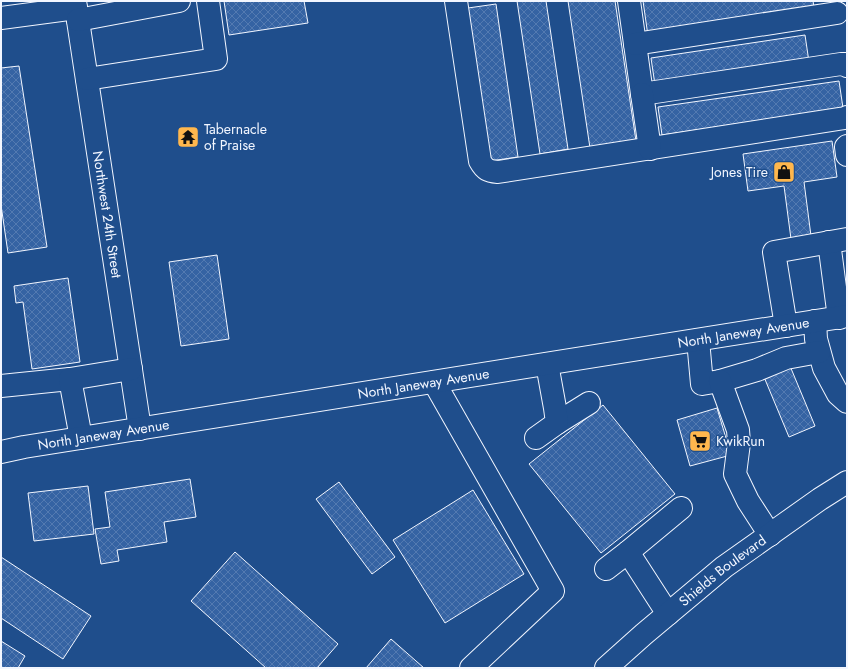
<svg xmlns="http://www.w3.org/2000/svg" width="848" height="669" font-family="Jost,sans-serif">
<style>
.building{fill:url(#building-cross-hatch);stroke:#f2f6ff}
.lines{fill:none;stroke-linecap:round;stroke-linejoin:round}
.minor-casing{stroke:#f2f6ff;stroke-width:24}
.major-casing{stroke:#f2f6ff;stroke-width:24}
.minor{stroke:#1f4e8c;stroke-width:22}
.major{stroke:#1f4e8c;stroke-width:22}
.labels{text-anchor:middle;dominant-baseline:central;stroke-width:3;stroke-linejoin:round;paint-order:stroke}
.poi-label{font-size:14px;fill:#f2f6ff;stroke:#1f4e8c;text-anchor:start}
.street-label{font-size:14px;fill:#f2f6ff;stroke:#1f4e8c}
</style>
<defs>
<pattern id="building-cross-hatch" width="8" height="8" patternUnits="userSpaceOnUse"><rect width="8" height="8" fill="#3563a3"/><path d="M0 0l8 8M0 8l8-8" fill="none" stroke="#537ab1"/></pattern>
</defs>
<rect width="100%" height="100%" fill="#1f4e8c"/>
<g class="building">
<polygon points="224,1 304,1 308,23 229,35"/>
<polygon points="517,1 546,1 568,149 540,154"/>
<polygon points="568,1 615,1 636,141 590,148"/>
<polygon points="643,1 813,1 815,13 648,36"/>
<polygon points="496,4 518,157 490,161 468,8"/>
<polygon points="805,35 809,62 655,85 651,58"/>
<polygon points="19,66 47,247 8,253 1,205 1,68"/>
<polygon points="839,81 843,108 662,135 658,107"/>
<polygon points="832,141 837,177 804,182 811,236 791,239 784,186 748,191 743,154"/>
<polygon points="217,255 229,339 181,346 169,262"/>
<polygon points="68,278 80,362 32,369 23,302 16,303 14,286"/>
<polygon points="790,366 815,426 789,437 764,377"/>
<polygon points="603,405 675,494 601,553 529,464"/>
<polygon points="717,408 731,455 690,466 677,420"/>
<polygon points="190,479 196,517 164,522 167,542 117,550 119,561 101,564 95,529 110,527 105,492"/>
<polygon points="339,482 395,557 372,574 316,499"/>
<polygon points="88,486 94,534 34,541 28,493"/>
<polygon points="473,490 524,574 445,623 393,540"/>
<polygon points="235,552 338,644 317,668 266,668 191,601"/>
<polygon points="1,557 91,616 63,659 1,618"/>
<polygon points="391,639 424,668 366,668"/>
<polygon points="1,641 25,656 18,668 1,668"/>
</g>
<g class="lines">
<g class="minor-casing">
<g id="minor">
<path id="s1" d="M75,1L140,429"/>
<path d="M456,1L480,161C485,170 488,171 498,172L845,118L847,117"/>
<polyline points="629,1 642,94 841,64 846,64 847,66"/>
<polyline points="1,18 76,8"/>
<polyline points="78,20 179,1"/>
<polyline points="635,44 837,13"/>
<polyline points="87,79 216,59 208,1"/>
<polyline points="642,94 650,149"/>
<polyline points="847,146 846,147 847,155"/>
<polyline points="829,242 839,318"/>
<polyline points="815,321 816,339 824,368 838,394 847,402"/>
<polyline points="786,326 774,252 847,239"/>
<polyline points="698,340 702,384 720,381 757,370 786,358 819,352"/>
<polyline points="720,381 738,430 739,443 735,474 748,501 770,535"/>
<polyline points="434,382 553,591 471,668"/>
<polyline points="1,386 70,379"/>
<polyline points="557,423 589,403"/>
<polyline points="81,438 70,379 131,369"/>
<polyline points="536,438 557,423 555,408 547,364"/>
<polyline points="606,569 628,552"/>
<polyline points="668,614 628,552 681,508"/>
</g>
</g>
<g class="major-casing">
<g id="major">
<path id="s2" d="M1,452L24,447L847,316"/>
<path id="s3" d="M606,668L644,634L724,567L820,499L847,482"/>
</g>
</g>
<use href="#minor" class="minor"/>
<use href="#major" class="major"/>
</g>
<defs>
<g id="temple-square" transform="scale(1.15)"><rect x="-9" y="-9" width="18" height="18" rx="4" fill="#ffb74d" stroke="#1f4e8c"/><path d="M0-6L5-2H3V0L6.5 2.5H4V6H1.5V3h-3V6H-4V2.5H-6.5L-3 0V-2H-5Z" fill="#111"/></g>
<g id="shop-square" transform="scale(1.15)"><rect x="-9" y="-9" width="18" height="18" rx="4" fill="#ffb74d" stroke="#1f4e8c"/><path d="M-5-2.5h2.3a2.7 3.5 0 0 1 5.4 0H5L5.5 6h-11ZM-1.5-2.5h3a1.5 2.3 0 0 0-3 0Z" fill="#111"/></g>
<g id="supermarket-square" transform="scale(1.15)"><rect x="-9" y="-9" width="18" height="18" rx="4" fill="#ffb74d" stroke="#1f4e8c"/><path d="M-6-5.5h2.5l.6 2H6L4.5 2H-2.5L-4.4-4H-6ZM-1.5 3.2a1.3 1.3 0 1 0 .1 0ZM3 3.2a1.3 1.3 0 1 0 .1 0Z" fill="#111"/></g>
</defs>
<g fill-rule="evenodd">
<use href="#temple-square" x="188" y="137"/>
<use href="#shop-square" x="784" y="172"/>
<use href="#supermarket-square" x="700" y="441"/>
</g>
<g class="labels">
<g class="poi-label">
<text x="204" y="129">Tabernacle<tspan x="204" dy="16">of Praise</tspan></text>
<text x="768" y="172" text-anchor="end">Jones Tire</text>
<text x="716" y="441">KwikRun</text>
</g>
<g class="street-label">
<text stroke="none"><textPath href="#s1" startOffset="216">Northwest 24th Street</textPath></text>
<text stroke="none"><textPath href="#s2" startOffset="752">North Janeway Avenue</textPath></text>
<text stroke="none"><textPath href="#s2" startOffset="428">North Janeway Avenue</textPath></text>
<text stroke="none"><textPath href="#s2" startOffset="104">North Janeway Avenue</textPath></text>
<text stroke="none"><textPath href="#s3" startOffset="152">Shields Boulevard</textPath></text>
</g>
</g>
<rect width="848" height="669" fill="none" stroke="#f2f6ff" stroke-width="4"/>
</svg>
